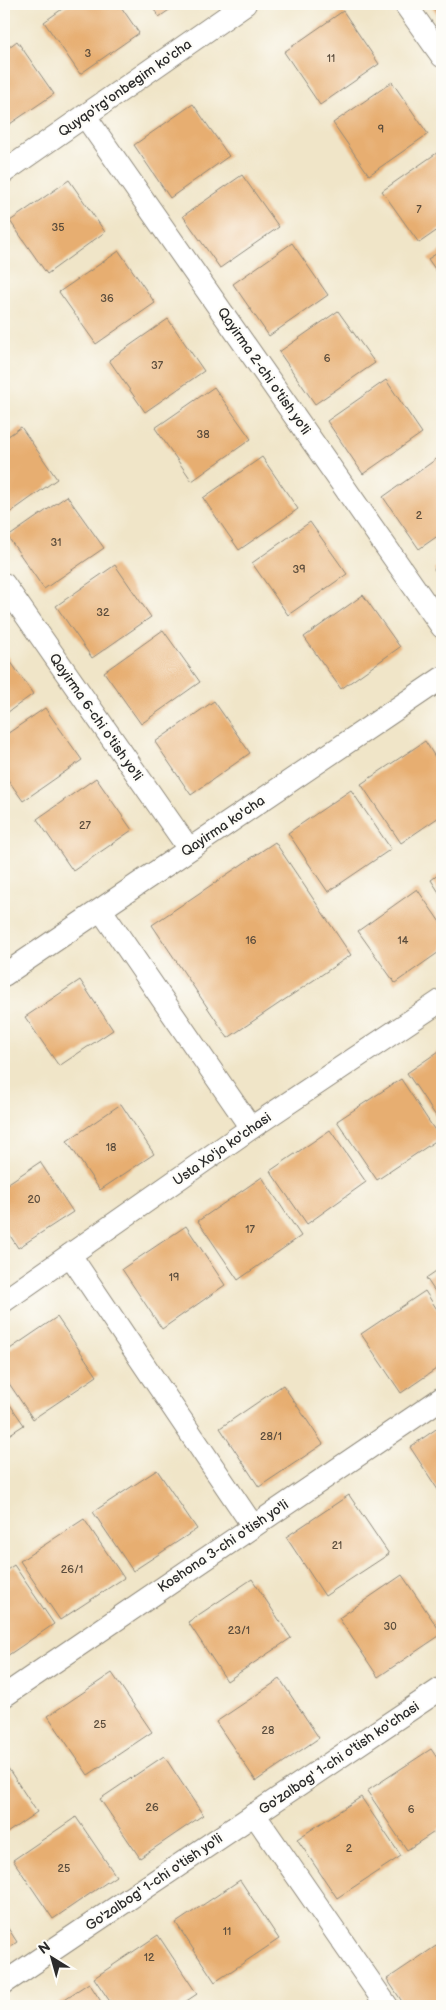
<svg xmlns="http://www.w3.org/2000/svg" width="446" height="2010" font-family="'Balsamiq Sans',sans-serif">
<style>
.building{fill:#e7ae71}
.lines{fill:none;stroke-linecap:round;stroke-linejoin:round}
.minor-casing{stroke:#8e887a;stroke-width:24}
.minor{stroke:#fff;stroke-width:22}
.labels{text-anchor:middle;dominant-baseline:central;stroke-width:4.5;stroke-linejoin:round;paint-order:stroke}
.number-label{font-size:11px;fill:#5a4c3c}
.street-label{font-size:14px;fill:#2b2b2b;stroke:#fdfcf7}
</style>
<rect width="100%" height="100%" fill="#fdfcf7"/>
<filter id="ink" filterUnits="userSpaceOnUse"><feTurbulence type="fractalNoise" baseFrequency=".02" numOctaves="2"/><feDisplacementMap in="SourceGraphic" scale="10" xChannelSelector="R" yChannelSelector="G"/><feConvolveMatrix kernelMatrix="1 2 1 2 8 2 1 2 1" color-interpolation-filters="sRGB"/></filter>
<filter id="wash" filterUnits="userSpaceOnUse"><feTurbulence type="fractalNoise" baseFrequency=".0096" numOctaves="4" result="noise"/><feDisplacementMap in="SourceGraphic" scale="20" xChannelSelector="R" yChannelSelector="G"/><feGaussianBlur stdDeviation="1.12" result="paint"/><feColorMatrix in="noise" values="0 0 0 0 0 0 0 0 0 0 0 0 0 0 0 0 0 1.4 0 .05"/><feComposite in="paint" operator="in"/></filter>
<g filter="url(#wash)">
<rect width="100%" height="100%" fill="#f0e5c8"/>
<g id="blocks">
<g class="building">
<polygon points="69,4 119,4 139,33 80,74 44,22"/>
<polygon points="150,4 178,4 159,17"/>
<polygon points="430,4 442,4 442,15 439,17"/>
<polygon points="343,11 379,64 320,105 284,52"/>
<polygon points="17,41 54,94 4,128 4,51"/>
<polygon points="392,82 428,134 369,175 333,123"/>
<polygon points="193,104 229,156 170,198 134,145"/>
<polygon points="441,150 442,227 419,243 382,191"/>
<polygon points="242,175 279,227 220,268 183,216"/>
<polygon points="69,180 105,232 47,274 10,221"/>
<polygon points="292,243 328,295 269,336 233,284"/>
<polygon points="442,250 442,279 428,259"/>
<polygon points="119,251 155,303 96,344 59,292"/>
<polygon points="338,311 375,363 315,404 279,352"/>
<polygon points="168,319 204,371 145,412 109,360"/>
<polygon points="386,380 422,433 363,474 327,421"/>
<polygon points="214,387 251,439 192,481 155,428"/>
<polygon points="21,427 57,479 4,517 4,439"/>
<polygon points="442,455 442,533 419,549 383,497"/>
<polygon points="262,457 298,509 239,550 203,498"/>
<polygon points="67,496 104,548 44,589 8,537"/>
<polygon points="310,522 347,574 288,615 252,563"/>
<polygon points="442,564 442,581 434,569"/>
<polygon points="115,565 151,617 92,658 56,606"/>
<polygon points="363,595 400,647 341,689 304,637"/>
<polygon points="163,630 200,682 141,724 104,672"/>
<polygon points="4,652 33,694 4,715"/>
<polygon points="214,701 250,753 191,795 155,742"/>
<polygon points="45,708 82,760 23,801 4,774 4,736"/>
<polygon points="425,741 442,768 442,815 401,843 361,784"/>
<polygon points="96,778 132,830 73,871 37,819"/>
<polygon points="351,790 391,849 328,892 288,833"/>
<polygon points="275,842 351,955 228,1038 152,925"/>
<polygon points="442,872 442,897 431,880"/>
<polygon points="417,889 442,925 442,950 395,983 358,931"/>
<polygon points="80,980 113,1030 59,1066 25,1017"/>
<polygon points="442,1049 442,1125 407,1073"/>
<polygon points="401,1079 440,1138 377,1180 337,1121"/>
<polygon points="121,1104 154,1154 100,1190 67,1141"/>
<polygon points="330,1130 366,1182 307,1224 270,1171"/>
<polygon points="40,1162 73,1212 18,1248 4,1226 4,1186"/>
<polygon points="262,1177 301,1236 238,1280 198,1221"/>
<polygon points="186,1226 225,1285 162,1329 122,1269"/>
<polygon points="442,1267 442,1302 426,1278"/>
<polygon points="425,1291 442,1317 442,1365 401,1393 361,1334"/>
<polygon points="57,1317 97,1376 33,1419 4,1376 4,1353"/>
<polygon points="283,1385 323,1444 259,1487 220,1428"/>
<polygon points="4,1396 24,1425 4,1438"/>
<polygon points="442,1425 442,1496 410,1447"/>
<polygon points="157,1470 197,1529 133,1571 93,1512"/>
<polygon points="349,1495 389,1554 325,1596 286,1537"/>
<polygon points="84,1519 124,1578 60,1620 20,1561"/>
<polygon points="14,1565 54,1624 4,1658 4,1572"/>
<polygon points="402,1575 442,1634 378,1677 339,1618"/>
<polygon points="252,1579 291,1638 227,1681 188,1622"/>
<polygon points="112,1673 152,1732 88,1775 48,1716"/>
<polygon points="280,1679 319,1738 256,1781 216,1722"/>
<polygon points="431,1749 442,1765 442,1827 407,1850 367,1791"/>
<polygon points="164,1756 203,1815 140,1858 100,1799"/>
<polygon points="4,1762 37,1812 4,1835"/>
<polygon points="361,1797 401,1856 337,1898 297,1839"/>
<polygon points="76,1817 116,1876 53,1919 13,1860"/>
<polygon points="240,1880 279,1939 215,1982 176,1923"/>
<polygon points="4,1922 17,1942 4,1951"/>
<polygon points="158,1935 197,1994 179,2006 113,2006 94,1978"/>
<polygon points="442,1942 442,2006 405,2006 387,1979"/>
<polygon points="89,1983 104,2006 54,2006"/>
</g>
</g>
</g>
<g filter="url(#ink)">
<use href="#blocks" fill-opacity="0" stroke="#8e887a" stroke-width="1"/>
<g class="lines">
<g class="minor-casing">
<g id="minor">
<polyline points="405,4 442,56"/>
<polyline points="85,116 442,627"/>
<polyline points="4,172 245,4"/>
<polyline points="4,584 189,849"/>
<polyline points="101,910 251,1128"/>
<polyline points="4,975 442,678"/>
<polyline points="70,1255 253,1526"/>
<polyline points="4,1301 251,1128 442,1000"/>
<polyline points="4,1696 442,1398"/>
<polyline points="254,1814 387,2006"/>
<polyline points="4,1983 442,1688"/>
</g>
</g>
<use href="#minor" class="minor"/>
</g>
</g>
<g class="labels">
<g class="number-label">
<text x="88" y="53">3</text>
<text x="331" y="58">11</text>
<text x="381" y="129">9</text>
<text x="419" y="209">7</text>
<text x="58" y="227">35</text>
<text x="107" y="298">36</text>
<text x="327" y="358">6</text>
<text x="157" y="365">37</text>
<text x="203" y="434">38</text>
<text x="419" y="515">2</text>
<text x="56" y="542">31</text>
<text x="299" y="569">39</text>
<text x="103" y="612">32</text>
<text x="85" y="825">27</text>
<text x="251" y="940">16</text>
<text x="403" y="940">14</text>
<text x="111" y="1147">18</text>
<text x="34" y="1199">20</text>
<text x="250" y="1229">17</text>
<text x="174" y="1277">19</text>
<text x="271" y="1436">28/1</text>
<text x="337" y="1545">21</text>
<text x="72" y="1569">26/1</text>
<text x="390" y="1626">30</text>
<text x="239" y="1630">23/1</text>
<text x="100" y="1724">25</text>
<text x="268" y="1730">28</text>
<text x="152" y="1807">26</text>
<text x="411" y="1809">6</text>
<text x="349" y="1848">2</text>
<text x="64" y="1868">25</text>
<text x="227" y="1931">11</text>
<text x="149" y="1957">12</text>
</g>
<g class="street-label">
<text transform="translate(125 88) rotate(-35)">Quyqo'rg'onbegim ko'cha</text>
<text transform="translate(264 371) rotate(55)">Qayirma 2-chi o'tish yo'li</text>
<text transform="translate(96 717) rotate(55)">Qayirma 6-chi o'tish yo'li</text>
<text transform="translate(223 826) rotate(-34)">Qayirma ko'cha</text>
<text transform="translate(222 1149) rotate(-35)">Usta Xo'ja ko'chasi</text>
<text transform="translate(223 1546) rotate(-34)">Koshona 3-chi o'tish yo'li</text>
<text transform="translate(339 1758) rotate(-34)">Go'zalbog' 1-chi o'tish ko'chasi</text>
<text transform="translate(154 1882) rotate(-34)">Go'zalbog' 1-chi o'tish yo'li</text>
</g>
</g>
<rect width="446" height="2010" fill="none" stroke="#fdfcf7" stroke-width="20"/>
<g transform="translate(52 1958) rotate(323)" stroke="#fdfcf7" stroke-width="4" paint-order="stroke">
<path d="M0-4L9 19L0 12L-9 19Z" fill="#2b2b2b"/>
<text y="-8" font-size="14" font-weight="bold" text-anchor="middle" fill="#2b2b2b">N</text>
</g>
</svg>
